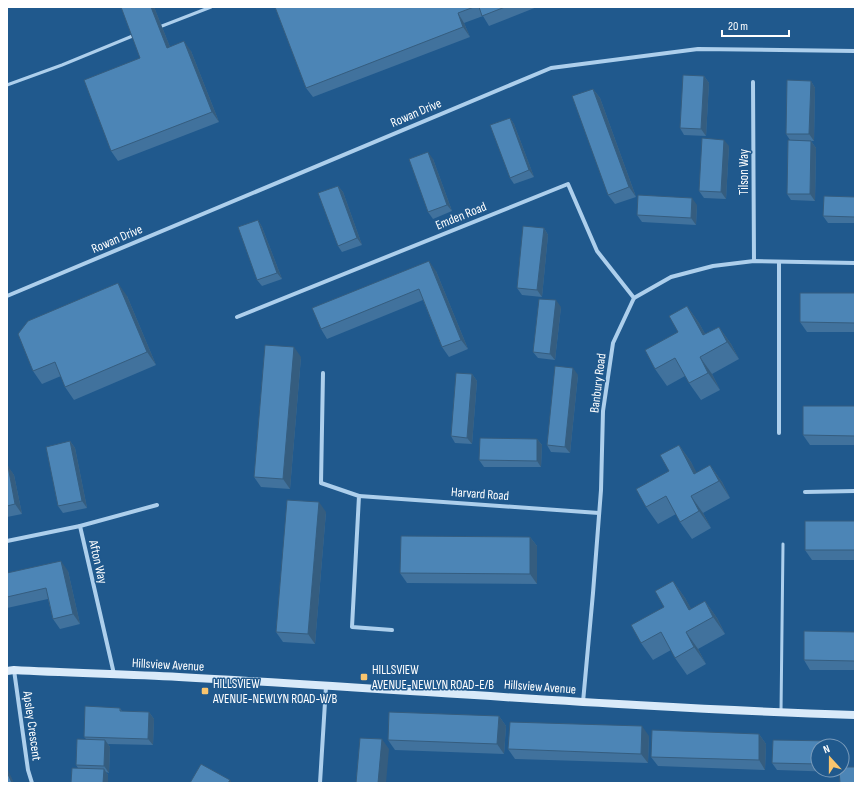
<svg xmlns="http://www.w3.org/2000/svg" width="862" height="790" font-family="'Sofia Sans Condensed',sans-serif">
<style>
.lines{fill:none;stroke-linecap:round;stroke-linejoin:round}
.lane{stroke:#adcfec;stroke-width:3}
.street{stroke:#adcfec;stroke-width:4}
.secondary{stroke:#d9eaf9;stroke-width:8}
.wall{fill:#41729d}
.shaded-wall{fill:#355d7f}
.building{fill:#4c85b6;stroke:#355d7f}
.poi-dot{fill:#f9c56e;stroke:#20598d;stroke-width:1.5}
.labels{text-anchor:middle;dominant-baseline:central;stroke-width:3;stroke-linejoin:round;paint-order:stroke}
.street-label{font-size:13px;fill:#fff;stroke:#20598d}
.poi-label{font-size:13px;fill:#fff;stroke:#20598d;text-anchor:start}
</style>
<rect width="100%" height="100%" fill="#20598d"/>
<g class="lines">
<g class="lane">
<polyline points="162,26 211,7"/>
<polyline points="7,85 62,65 135,35"/>
<polyline points="781,712 783,544"/>
</g>
<g class="street">
<polyline points="753,82 754,261"/>
<polyline points="779,262 779,433"/>
<polyline points="7,296 551,68 698,49 855,51"/>
<polyline points="237,317 568,184 597,251 634,298"/>
<polyline points="323,373 321,483 359,496 352,627 392,630"/>
<polyline points="805,492 855,491"/>
<polyline points="359,496 599,513"/>
<polyline points="80,526 157,505"/>
<polyline points="7,541 80,526 114,674"/>
<polyline points="14,670 28,770 32,783"/>
<polyline points="583,702 593,593 601,490 603,411 613,343 634,298 671,277 713,266 754,261 855,263"/>
<polyline points="320,783 326,686"/>
</g>
<path class="secondary" d="M7,671L14,670C69,673 124,674 179,677C404,689 629,708 855,715"/>
</g>
<g class="wall">
<polygon points="154,7 170,47 191,51 219,122 118,161 111,151 140,58"/>
<polygon points="275,7 537,7 489,26 483,16 464,23 470,37 313,97 306,88"/>
<polygon points="704,76 709,83 706,136 684,135 680,128"/>
<polygon points="811,81 815,88 814,141 790,140 786,134"/>
<polygon points="593,89 600,98 636,197 615,204 608,195"/>
<polygon points="510,118 514,124 534,177 514,184 510,178"/>
<polygon points="811,141 816,148 815,201 791,200 787,194"/>
<polygon points="729,146 726,199 704,198 699,191"/>
<polygon points="433,159 452,211 433,219 428,212"/>
<polygon points="338,186 343,192 362,245 342,252 338,246"/>
<polygon points="855,197 855,223 828,223 823,216"/>
<polygon points="697,205 696,225 642,222 637,215"/>
<polygon points="258,220 262,227 282,279 262,286 257,280"/>
<polygon points="544,228 548,235 542,297 522,295 517,288"/>
<polygon points="436,271 468,349 449,357 442,347 423,300 327,339 321,329"/>
<polygon points="855,293 855,332 807,332 800,322"/>
<polygon points="127,296 156,365 74,400 65,387 61,376 42,384 33,371"/>
<polygon points="687,306 699,323 705,334 719,327 731,344 739,359 712,374 720,390 701,400 689,383 685,376 667,386 655,369 678,332"/>
<polygon points="561,307 555,360 538,358 533,352"/>
<polygon points="301,357 290,489 261,487 254,477"/>
<polygon points="472,374 477,381 472,444 455,443 451,436"/>
<polygon points="578,375 570,453 551,452 547,445"/>
<polygon points="855,406 855,445 810,445 803,435"/>
<polygon points="537,439 542,445 541,467 484,467 479,460"/>
<polygon points="70,441 75,448 87,508 63,513 58,506"/>
<polygon points="679,445 691,462 696,473 710,465 722,482 730,498 703,513 711,528 692,539 680,522 676,514 658,524 646,507 669,471"/>
<polygon points="7,466 14,475 22,514 7,517"/>
<polygon points="326,512 315,644 283,642 276,632"/>
<polygon points="855,521 855,560 812,560 805,550"/>
<polygon points="530,537 537,546 537,584 407,583 400,573"/>
<polygon points="68,571 80,624 60,629 53,619 48,599 7,608 7,573"/>
<polygon points="673,581 685,598 691,609 705,601 717,618 725,634 698,649 706,664 687,675 675,658 671,650 653,660 641,643 664,607"/>
<polygon points="855,632 855,670 810,670 804,660"/>
<polygon points="120,708 122,711 149,712 154,719 153,745 108,744 110,747 109,773 106,772 108,775 78,768 76,765 86,739 84,737"/>
<polygon points="499,716 506,726 504,754 395,750 388,740"/>
<polygon points="759,734 766,744 765,770 658,766 651,757"/>
<polygon points="649,736 648,763 515,759 508,749"/>
<polygon points="773,740 833,741 836,746 818,746 818,770 837,770 837,772 777,770 772,763"/>
</g>
<g class="shaded-wall">
<polygon points="151,7 154,7 174,57 167,48"/>
<polygon points="458,13 464,23 470,37 463,27"/>
<polygon points="184,41 191,51 219,122 212,112"/>
<polygon points="704,76 709,83 706,136 701,129"/>
<polygon points="811,81 815,88 814,141 809,134"/>
<polygon points="593,89 600,98 636,197 629,187"/>
<polygon points="510,118 514,124 534,177 529,170"/>
<polygon points="724,140 729,146 726,199 721,192"/>
<polygon points="811,141 816,148 815,201 810,194"/>
<polygon points="428,152 433,159 452,211 447,205"/>
<polygon points="338,186 343,192 362,245 357,238"/>
<polygon points="692,198 697,205 696,225 691,218"/>
<polygon points="258,220 262,227 282,279 277,273"/>
<polygon points="544,228 548,235 542,297 537,290"/>
<polygon points="429,261 436,271 468,349 461,340"/>
<polygon points="118,283 127,296 156,365 147,352"/>
<polygon points="556,300 561,307 555,360 550,354"/>
<polygon points="687,306 699,323 714,350 703,335"/>
<polygon points="719,327 731,344 739,359 727,342"/>
<polygon points="294,347 301,357 290,489 283,479"/>
<polygon points="700,357 712,374 720,390 708,373"/>
<polygon points="573,368 578,375 570,453 565,447"/>
<polygon points="472,374 477,381 472,444 467,438"/>
<polygon points="537,439 542,445 541,467 537,461"/>
<polygon points="70,441 75,448 87,508 82,501"/>
<polygon points="679,445 691,462 705,488 694,474"/>
<polygon points="710,465 722,482 730,498 719,481"/>
<polygon points="8,466 14,475 22,514 15,504"/>
<polygon points="691,496 703,513 711,528 699,511"/>
<polygon points="319,502 326,512 315,644 308,634"/>
<polygon points="530,537 537,546 537,584 530,574"/>
<polygon points="61,561 68,571 80,624 73,614"/>
<polygon points="673,581 685,598 700,624 689,610"/>
<polygon points="705,601 717,618 725,634 713,617"/>
<polygon points="686,632 698,649 706,664 694,647"/>
<polygon points="149,712 154,719 153,745 148,739"/>
<polygon points="499,716 506,726 504,754 497,744"/>
<polygon points="642,726 649,736 648,763 641,754"/>
<polygon points="759,734 766,744 765,770 759,760"/>
<polygon points="382,739 389,749 386,783 378,783"/>
<polygon points="105,740 110,747 109,773 104,766"/>
<polygon points="833,741 836,746 833,746"/>
<polygon points="7,768 14,783 12,783 7,772"/>
<polygon points="104,769 108,775 108,783 103,783"/>
<polygon points="230,780 232,783 228,783"/>
</g>
<g class="building">
<polygon points="121,7 151,7 167,48 184,41 212,112 111,151 84,80 140,58"/>
<polygon points="275,7 474,7 458,13 463,27 306,88"/>
<polygon points="479,7 505,7 482,16"/>
<polygon points="683,75 704,76 701,129 680,128"/>
<polygon points="787,80 811,81 809,134 786,134"/>
<polygon points="593,89 629,187 608,195 572,96"/>
<polygon points="510,118 529,170 510,178 490,125"/>
<polygon points="702,138 724,140 721,192 699,191"/>
<polygon points="788,140 811,141 810,194 787,194"/>
<polygon points="428,152 447,205 428,212 409,159"/>
<polygon points="338,186 357,238 338,246 318,193"/>
<polygon points="638,195 692,198 691,218 637,215"/>
<polygon points="824,196 855,197 855,217 823,216"/>
<polygon points="258,220 277,273 257,280 238,227"/>
<polygon points="523,226 544,228 537,290 517,288"/>
<polygon points="429,261 461,340 442,347 419,289 321,329 312,308"/>
<polygon points="118,283 147,352 65,387 55,362 33,371 18,334 28,321"/>
<polygon points="800,293 855,293 855,323 800,322"/>
<polygon points="539,299 556,300 550,354 533,352"/>
<polygon points="687,306 703,335 719,327 727,342 700,357 708,373 689,383 675,358 655,369 645,350 678,332 669,316"/>
<polygon points="265,345 294,347 283,479 254,477"/>
<polygon points="555,366 573,368 565,447 547,445"/>
<polygon points="456,373 472,374 467,438 451,436"/>
<polygon points="803,406 855,406 855,436 803,435"/>
<polygon points="480,438 537,439 537,461 479,460"/>
<polygon points="70,441 82,501 58,506 46,447"/>
<polygon points="679,445 694,474 710,465 719,481 691,496 699,511 680,522 666,496 646,507 636,489 669,471 660,455"/>
<polygon points="7,466 8,466 15,504 7,506"/>
<polygon points="287,500 319,502 308,634 276,632"/>
<rect x="805" y="521" width="50" height="29"/>
<polygon points="401,536 530,537 530,574 400,573"/>
<polygon points="61,561 73,614 53,619 46,588 7,597 7,573"/>
<polygon points="673,581 689,610 705,601 713,617 686,632 694,647 675,658 661,632 641,643 631,625 664,607 655,591"/>
<polygon points="804,631 855,632 855,661 804,660"/>
<polygon points="85,706 120,708 120,711 149,712 148,739 84,737"/>
<polygon points="389,712 499,716 497,744 388,740"/>
<polygon points="510,722 642,726 641,754 508,749"/>
<polygon points="652,730 759,734 759,760 651,757"/>
<polygon points="360,738 382,739 378,783 356,783"/>
<polygon points="77,739 105,740 104,766 76,765"/>
<polygon points="773,740 833,741 833,746 818,746 818,764 772,763"/>
<polygon points="201,764 230,780 228,783 190,783"/>
<polygon points="842,767 855,767 855,783 840,783 839,770 842,770"/>
<polygon points="72,768 104,769 103,783 71,783"/>
<polygon points="7,772 12,783 7,783"/>
</g>
<g class="poi-dot">
<rect x="360" y="673" width="8" height="8" rx="2"/>
<rect x="201" y="687" width="8" height="8" rx="2"/>
</g>
<g class="labels">
<g class="street-label">
<text transform="translate(416 113) rotate(-23)">Rowan Drive</text>
<text transform="translate(744 172) rotate(-90)">Tilson Way</text>
<text transform="translate(461 216) rotate(-22)">Emden Road</text>
<text transform="translate(117 239) rotate(-23)">Rowan Drive</text>
<text transform="translate(598 383) rotate(-83)">Banbury Road</text>
<text transform="translate(480 494) rotate(4)">Harvard Road</text>
<text transform="translate(98 562) rotate(77)">Afton Way</text>
<text transform="translate(168 665) rotate(3)">Hillsview Avenue</text>
<text transform="translate(540 687) rotate(4)">Hillsview Avenue</text>
<text transform="translate(32 726) rotate(82)">Apsley Crescent</text>
</g>
<g class="poi-label">
<text x="372" y="670">HILLSVIEW<tspan x="372" dy="15">AVENUE-NEWLYN ROAD-E/B</tspan></text>
<text x="213" y="684">HILLSVIEW<tspan x="213" dy="15">AVENUE-NEWLYN ROAD-W/B</tspan></text>
</g>
</g>
<rect width="862" height="790" fill="none" stroke="#ffffff" stroke-width="16"/>
<g transform="translate(830 758) rotate(339)"><circle r="19" fill="#20598d" stroke="#799bbb"/>
<path d="M0-3L7 15L0 10L-7 15Z" fill="#f9c56e"/>
<text y="-6" font-size="11" font-weight="bold" text-anchor="middle" fill="#ffffff">N</text>
</g>
<path d="M722 30v6h67v-6" fill="none" stroke="#ffffff" stroke-width="2"/>
<text x="728" y="30" font-size="12" fill="#ffffff" stroke="#20598d" stroke-width="3" paint-order="stroke">20 m</text>
</svg>
